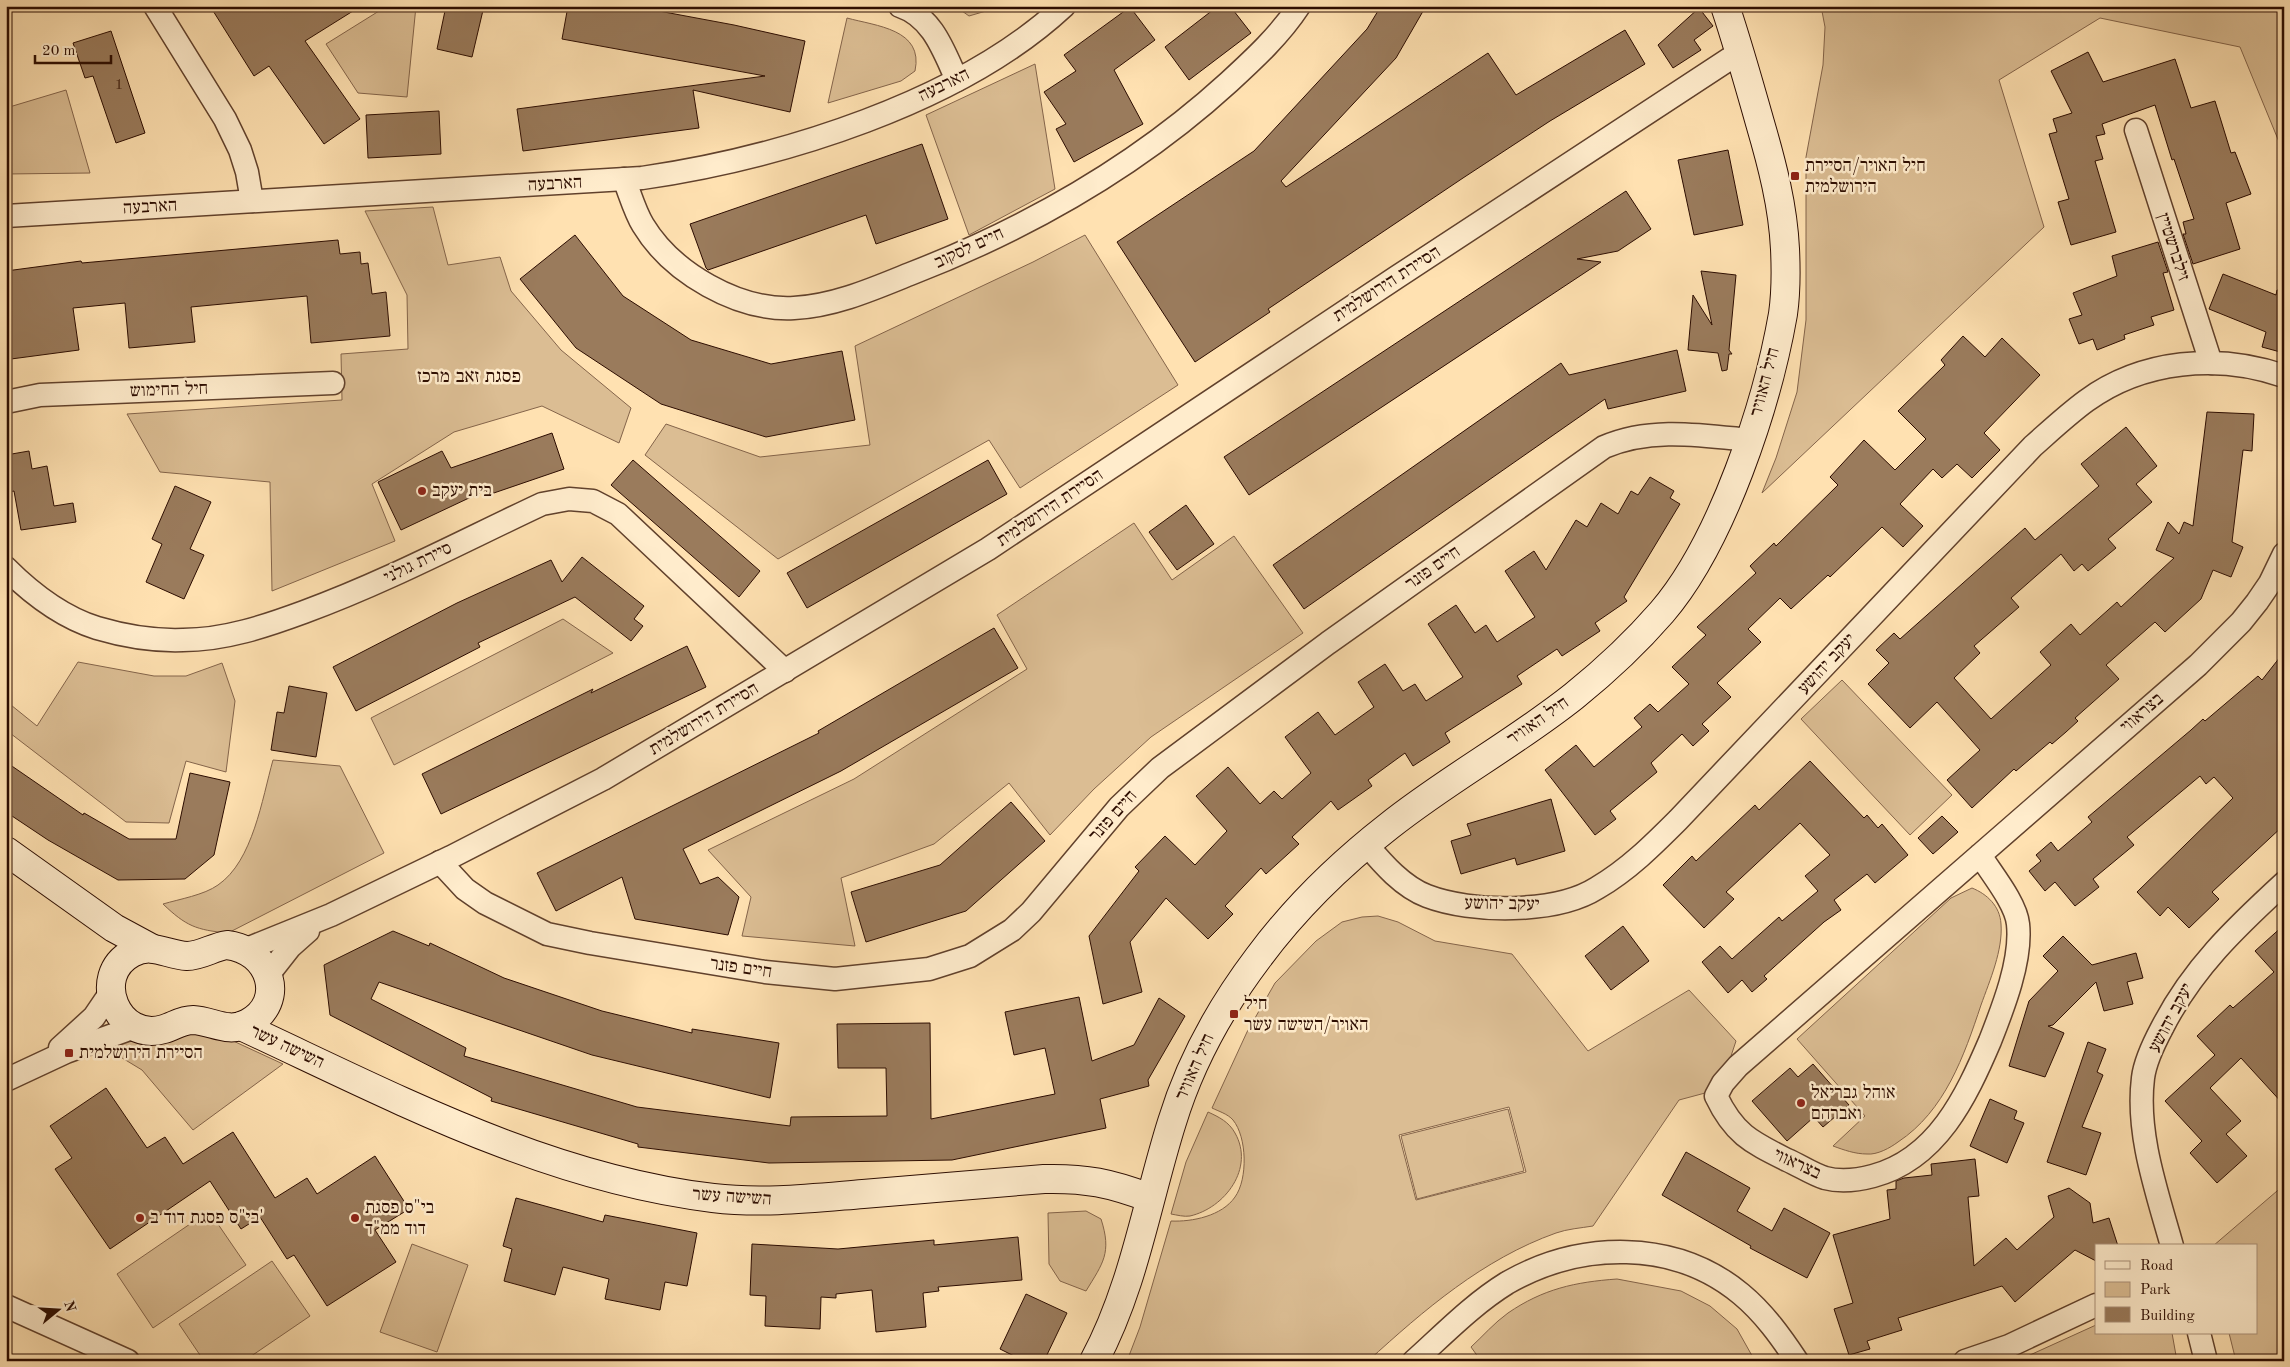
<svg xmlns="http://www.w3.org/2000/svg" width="2290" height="1367" font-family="'Old Standard TT','Frank Ruhl Libre',serif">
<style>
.green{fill:#dbbd93;stroke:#84644a;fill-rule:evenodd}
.building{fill:#9a7b5c;stroke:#2c0c00}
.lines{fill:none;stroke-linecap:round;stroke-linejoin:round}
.street-casing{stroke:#61412c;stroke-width:25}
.secondary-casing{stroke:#2c0c00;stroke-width:30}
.street{stroke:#ffeccc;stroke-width:22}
.secondary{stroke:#ffeccc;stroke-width:28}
.poi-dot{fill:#8f2418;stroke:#ffeccc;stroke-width:2}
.labels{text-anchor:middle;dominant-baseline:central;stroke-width:5;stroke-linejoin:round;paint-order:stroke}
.number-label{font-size:15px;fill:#482817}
.street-label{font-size:18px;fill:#2c0c00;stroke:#ffeccc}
.poi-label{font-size:18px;fill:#2c0c00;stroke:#ffeccc;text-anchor:start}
.neighbourhood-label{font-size:19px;fill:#2c0c00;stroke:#ffeccc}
</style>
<rect width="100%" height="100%" fill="#ffe1b1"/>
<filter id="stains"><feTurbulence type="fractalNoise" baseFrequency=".004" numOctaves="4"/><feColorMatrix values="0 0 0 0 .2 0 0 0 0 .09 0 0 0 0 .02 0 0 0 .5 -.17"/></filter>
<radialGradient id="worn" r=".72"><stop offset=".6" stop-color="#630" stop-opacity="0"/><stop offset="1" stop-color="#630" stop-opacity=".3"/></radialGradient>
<g class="green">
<polygon points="387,6 416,6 407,97 358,93 326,44"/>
<polygon points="955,6 1003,6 969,16"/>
<polygon points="1821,6 2284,6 2284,154 2240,47 2100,18 1999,80 2044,227 1762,493 1776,458 1797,392 1806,320 1806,157 1823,65 1825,27"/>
<path d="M847,18C876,26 924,29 915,71L901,81L828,103Z"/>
<polygon points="1035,64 1055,189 969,235 926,115"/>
<polygon points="66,90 90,173 6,174 6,108"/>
<polygon points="433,207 448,265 500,257 511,291 561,350 631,408 619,443 542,406 454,432 372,484 395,541 272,591 270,482 160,472 127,414 342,400 341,354 408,349 407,295 365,211"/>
<polygon points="1085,235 1178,385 1020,488 989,440 778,559 645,455 666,424 760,457 870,445 855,346 1033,262"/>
<polygon points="1134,523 1172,580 1234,536 1303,633 1151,737 1094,789 1050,835 1009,783 934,844 841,878 855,946 742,936 751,897 708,850 854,779 1027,669 997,615"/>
<polygon points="563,619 613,653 394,765 371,718"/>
<polygon points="78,662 154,676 186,676 222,663 235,701 226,772 186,761 169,823 126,822 6,730 6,701 37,726"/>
<polygon points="1842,680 1952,795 1910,835 1801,719"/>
<path d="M273,760L340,766L384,853L228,933C196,930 186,926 163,904C180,899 204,895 218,885C253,861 262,799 273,760Z"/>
<path d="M1972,888C1987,894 2000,906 2001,924C2003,950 1990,980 1981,1005C1964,1056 1945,1111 1898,1142C1890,1148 1877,1155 1867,1154C1855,1154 1844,1150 1833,1146L1865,1116L1797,1039L1951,898Z"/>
<path d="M1378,916L1398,922L1435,941L1512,954L1588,1051L1689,990L1736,1041L1720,1089L1679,1100L1593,1226C1581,1228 1567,1229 1556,1233C1483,1259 1424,1310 1368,1361H1127L1140,1327L1171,1221C1192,1222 1222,1216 1235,1197C1248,1179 1247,1137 1233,1120C1228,1114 1218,1111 1212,1108L1247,1032L1275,983L1316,941L1342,922L1362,917ZM1509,1107L1526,1172L1416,1200L1399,1135Z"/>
<polygon points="153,1033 216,1033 283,1064 193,1130 142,1070 109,1050 130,1037"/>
<polygon points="1508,1109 1524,1171 1417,1199 1401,1136"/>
<path d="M1208,1112C1219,1117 1229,1122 1235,1133C1255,1168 1225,1208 1190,1216C1184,1217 1177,1215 1171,1214L1186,1162Z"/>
<polygon points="2284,1185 2284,1361 2236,1361 2229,1333 2256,1333 2256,1246 2213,1246"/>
<polygon points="209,1211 246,1265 153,1328 117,1274"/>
<path d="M1086,1211L1101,1219C1112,1253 1103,1263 1086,1291L1060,1281L1049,1264L1048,1213Z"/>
<polygon points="412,1244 468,1265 437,1352 380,1332"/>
<polygon points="272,1261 310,1316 244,1361 204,1361 179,1324"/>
<path d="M1617,1279L1681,1291L1710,1306L1737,1329L1755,1361H1481L1471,1347C1483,1336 1494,1323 1508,1313C1543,1289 1575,1282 1617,1279Z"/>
<polygon points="2096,1325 2096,1333 2172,1333 2177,1361 2019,1360"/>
</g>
<g class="building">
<polygon points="210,6 361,6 305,41 360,119 324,144 269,66 254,76"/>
<polygon points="446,6 484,6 472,57 437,49"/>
<polygon points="568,6 632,6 734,25 805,41 790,112 693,90 699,128 523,151 517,109 765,76 562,39"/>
<polygon points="1218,6 1230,6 1251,33 1189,80 1165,47"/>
<polygon points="1381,6 1426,6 1396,58 1281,181 1286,187 1488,53 1516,95 1625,30 1645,64 1550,121 1463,178 1268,309 1270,312 1195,362 1117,242 1254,151 1367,29"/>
<polygon points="1130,7 1155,40 1114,70 1143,124 1074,162 1056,129 1066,124 1044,92 1076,71 1064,55"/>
<polygon points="1699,8 1713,26 1694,40 1701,50 1673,68 1658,45"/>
<polygon points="111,31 145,133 116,143 93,76 85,78 73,43"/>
<polygon points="2088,52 2103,82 2175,59 2191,108 2215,101 2231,153 2235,152 2251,194 2226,203 2240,249 2193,264 2183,234 2186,234 2183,222 2194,219 2174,159 2172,160 2155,105 2102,124 2105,134 2096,136 2103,159 2095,161 2116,232 2071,245 2058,202 2069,199 2049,134 2057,132 2053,119 2072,113 2051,71"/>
<polygon points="439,111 441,154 368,158 366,115"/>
<polygon points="922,144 948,219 876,244 866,215 708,270 706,268 690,224"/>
<polygon points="1728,150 1743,225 1694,235 1678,160"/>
<polygon points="1626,191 1651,229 1618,251 1577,259 1601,262 1249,495 1224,457"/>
<polygon points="575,235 623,296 691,340 771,364 842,351 855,420 766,437 661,404 576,348 520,279"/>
<polygon points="338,240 340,254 360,252 361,264 368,263 372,294 386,292 390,336 311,343 307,296 191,307 195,342 129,348 125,303 73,308 79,350 11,359 6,327 6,271 81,261 82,263"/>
<polygon points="2158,242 2168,272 2163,273 2174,310 2151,317 2154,325 2124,335 2125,339 2097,350 2093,339 2079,344 2069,319 2082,315 2073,293 2117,276 2112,256"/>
<polygon points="1701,271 1736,275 1729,350 1732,354 1729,354 1727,370 1722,371 1718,353 1688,350 1693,295 1712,325"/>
<polygon points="2223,274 2276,295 2277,290 2284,291 2284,353 2262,347 2266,332 2209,309"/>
<polygon points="1963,336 1985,357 2002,338 2040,375 1984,433 2000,450 1972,478 1957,464 1942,478 1933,469 1900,504 1923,526 1903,547 1882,527 1830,577 1828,575 1791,609 1780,598 1748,629 1761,642 1717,683 1731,697 1702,724 1709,731 1693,746 1682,734 1651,763 1657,772 1610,811 1616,819 1595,835 1545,770 1576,745 1594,767 1642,727 1634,718 1650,704 1658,712 1689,684 1672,667 1706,635 1697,627 1756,573 1750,566 1774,543 1776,546 1838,485 1830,477 1864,440 1895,470 1926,439 1898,411 1945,365 1941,360"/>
<polygon points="1677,350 1686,391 1608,409 1605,399 1304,609 1273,565 1561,363 1569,375"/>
<polygon points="2207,412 2254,414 2252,451 2243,450 2232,542 2243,547 2231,577 2213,570 2201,599 2165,632 2155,622 2106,665 2119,679 2075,718 2078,721 2066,732 2052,744 2050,742 2016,771 2014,769 1972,808 1947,780 1980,750 1937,702 1910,728 1868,684 1889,663 1876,650 1894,633 1900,639 2025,528 2035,540 2099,486 2081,464 2126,427 2157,466 2136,484 2152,502 2108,539 2116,548 2088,571 2082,564 2074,571 2061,554 2011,598 2019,607 1974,646 1980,653 1954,678 1991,719 2051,665 2040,652 2071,624 2080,635 2117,602 2121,607 2174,558 2156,550 2168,522 2179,534 2184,522 2193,526"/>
<polygon points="552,433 564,469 488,495 486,490 401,530 378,482 442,451 451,468"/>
<polygon points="29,451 32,469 47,466 54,506 73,503 76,522 21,530 14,491 6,493 6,455"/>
<polygon points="633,460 760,571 739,597 611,485"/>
<polygon points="988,460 1007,494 807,608 787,573"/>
<polygon points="1650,477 1674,491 1670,498 1680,504 1624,597 1627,601 1595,623 1600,631 1562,656 1557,649 1517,676 1522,684 1445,733 1450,742 1413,766 1405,753 1368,780 1372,786 1338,810 1331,801 1292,837 1299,844 1266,874 1261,868 1225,906 1233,914 1208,939 1166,898 1130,942 1142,992 1103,1004 1089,936 1139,871 1135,867 1165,836 1195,865 1227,831 1196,796 1228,767 1260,804 1274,791 1282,799 1311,773 1285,737 1318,712 1335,735 1374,707 1358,682 1385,664 1403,691 1415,684 1426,701 1463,677 1428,624 1456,605 1475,633 1486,625 1497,642 1535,617 1505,571 1534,551 1546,570 1576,520 1587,527 1601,503 1618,514 1631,491 1638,495"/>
<polygon points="175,486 211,502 190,549 204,555 184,599 146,582 162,544 152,539"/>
<polygon points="1186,505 1214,544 1177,570 1149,532"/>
<polygon points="582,557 644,606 634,619 643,626 631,641 575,597 478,643 480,647 356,711 333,667 457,603 551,560 562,582"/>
<polygon points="994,628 1018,668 841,771 683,849 700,884 718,877 739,897 728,935 635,919 622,877 556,911 537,873 819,733 818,731"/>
<polygon points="687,646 706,687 441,814 422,774 593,689 591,693"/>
<polygon points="2284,652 2284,825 2212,892 2219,899 2189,928 2168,907 2160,916 2137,892 2233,798 2214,777 2206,784 2200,776 2127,837 2134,845 2093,879 2099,887 2075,906 2055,882 2045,891 2029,871 2041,861 2036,855 2051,842 2058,851 2092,822 2088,817 2191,730 2203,719 2205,721 2258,676 2262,680"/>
<polygon points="289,686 327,693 316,757 271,750 277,712 284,713"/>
<polygon points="1810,761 1864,818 1867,815 1878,828 1882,824 1908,855 1875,883 1867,874 1834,900 1841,910 1824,922 1764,976 1767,979 1752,992 1742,980 1728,993 1702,962 1720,946 1732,959 1779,917 1782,921 1818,891 1805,876 1830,855 1800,823 1726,892 1734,899 1704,928 1663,885 1692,856 1696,861 1755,805 1759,810"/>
<polygon points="6,762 83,815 84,813 129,839 176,839 190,773 230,782 214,855 185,879 118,880 48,840 6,812"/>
<polygon points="1551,799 1565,851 1517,865 1515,858 1461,874 1451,841 1471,835 1467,824"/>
<polygon points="1011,802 1045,841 966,911 866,942 851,892 940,865"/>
<polygon points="1942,816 1958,832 1933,854 1918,838"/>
<polygon points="2284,925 2284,1105 2241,1058 2210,1088 2241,1121 2226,1134 2247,1156 2217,1183 2190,1153 2202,1141 2165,1101 2215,1055 2197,1036 2230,1005 2233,1008 2274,972 2255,951"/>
<polygon points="1623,926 1649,961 1611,990 1585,956"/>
<polygon points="393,931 429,946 430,943 504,978 602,1011 692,1033 692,1029 779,1043 770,1098 592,1055 379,982 371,999 466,1048 464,1056 637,1107 790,1126 791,1117 887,1116 886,1068 838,1068 837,1024 930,1023 931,1119 1055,1094 1045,1048 1014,1055 1005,1012 1079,997 1092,1061 1134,1045 1159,998 1185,1016 1148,1080 1149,1086 1100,1099 1106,1128 952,1160 769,1163 638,1147 638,1144 491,1101 492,1098 330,1015 324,965"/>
<polygon points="2063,936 2092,965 2136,953 2143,978 2127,982 2133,1004 2104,1011 2096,982 2053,1025 2048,1026 2064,1033 2045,1077 2009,1066 2029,1001 2058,971 2043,956"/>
<polygon points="2088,1042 2106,1049 2097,1072 2103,1075 2082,1127 2101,1133 2086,1175 2047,1162"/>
<polygon points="1813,1064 1849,1105 1823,1127 1814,1117 1787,1141 1752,1101 1790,1068 1798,1077"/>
<polygon points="106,1088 147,1148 165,1137 183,1164 233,1132 275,1198 307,1178 317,1194 375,1156 409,1209 375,1230 396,1262 327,1306 294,1255 287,1259 260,1217 241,1229 210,1181 110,1249 55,1169 72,1158 50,1126"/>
<polygon points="1990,1099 2017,1111 2014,1119 2024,1123 2007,1163 1970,1146"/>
<polygon points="1686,1152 1750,1188 1737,1211 1772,1231 1784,1208 1830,1233 1807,1278 1750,1248 1751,1246 1662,1195"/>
<polygon points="1975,1159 1979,1196 1968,1197 1974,1266 2006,1238 2017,1250 2054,1217 2048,1196 2069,1188 2090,1203 2093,1223 2109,1218 2118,1246 2096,1246 2096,1261 2075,1250 2015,1302 2002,1286 1898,1318 1902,1330 1867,1341 1870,1349 1849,1355 1834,1309 1853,1303 1833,1235 1890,1219 1887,1190 1896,1189 1896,1181 1904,1178 1932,1175 1931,1164"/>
<polygon points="516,1198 603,1222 605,1215 697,1233 687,1286 665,1282 660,1310 605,1299 609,1279 563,1267 555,1295 504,1281 512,1249 503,1246"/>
<polygon points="1018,1237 1022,1280 938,1287 939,1291 923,1293 926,1327 876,1332 872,1290 836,1294 836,1298 821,1297 820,1329 765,1326 766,1296 750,1295 752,1244 838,1249 934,1240 934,1245"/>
<polygon points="1026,1294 1067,1313 1044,1361 1024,1361 1000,1349"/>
</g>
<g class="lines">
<g class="street-casing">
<g id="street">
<polyline points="155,6 225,119 240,150 247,172 252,201"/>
<path d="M900,6C933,17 944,52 957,80"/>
<polyline points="2136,130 2211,363"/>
<path d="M624,179C630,194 635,212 643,225C672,273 738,311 794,308C834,306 873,289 910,274C1026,229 1136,167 1229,82C1254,59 1280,35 1299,6"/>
<path d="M6,216L642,178C780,158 960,103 1064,6"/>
<polyline points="6,402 40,395 333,383"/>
<path d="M6,568C32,594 62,617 97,628C124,636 155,641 183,640C225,640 266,626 304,612C386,582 463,541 542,504L569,499L593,501L618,514L785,671"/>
<path d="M1367,845C1383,864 1403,887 1427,896C1471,913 1556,914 1597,888C1628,870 1653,845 1678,820L2033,446C2050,431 2067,415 2086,401C2142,360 2218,353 2284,376"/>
<path d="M1980,855C1991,873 2016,903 2018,924C2022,960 2003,1008 1990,1041C1966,1097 1937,1159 1873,1176C1858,1180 1840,1182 1825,1178C1812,1174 1799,1165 1787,1160C1751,1142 1734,1134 1716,1096L1723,1083L1738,1066L2198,665L2241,622L2257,602L2270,583L2284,554"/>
<path d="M440,862L465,889L485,903L547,934L590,943L765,972L835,979L929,969L970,956L1012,930L1031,912L1119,807L1160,768L1328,643L1604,447C1650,427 1700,435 1749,440"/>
<polyline points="247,949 331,915 451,857 603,779 988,549 1397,277 1740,52"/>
<polyline points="268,975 290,947 308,931"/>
<polyline points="60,1048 94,1017 111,992"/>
<polyline points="6,1080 66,1052 135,1027"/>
<path d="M2172,1246C2157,1192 2136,1134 2143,1078C2145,1061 2154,1043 2162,1028C2192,969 2235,928 2284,883"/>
<polyline points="6,1306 128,1361"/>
<polyline points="2199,1333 2206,1361"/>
<path d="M1414,1361C1444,1334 1473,1304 1507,1283C1580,1241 1675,1239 1741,1294C1764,1313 1781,1337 1797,1361"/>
<polyline points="1965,1361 2009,1346 2096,1305"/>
</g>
</g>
<g class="secondary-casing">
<g id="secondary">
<polyline points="6,851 114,928 151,948"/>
<path d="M227,945C271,950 287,1002 248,1023C228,1034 213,1021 193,1020C182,1020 174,1026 164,1029C118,1043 89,976 132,953C152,942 167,955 187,956C201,956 213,947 227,945Z"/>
<path d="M241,1026C392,1096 545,1178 713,1198C763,1204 814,1198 863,1194C923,1189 983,1184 1044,1179C1086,1178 1110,1183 1150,1198"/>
<path d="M1094,1361C1134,1287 1147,1201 1172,1122C1190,1063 1221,1007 1258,958C1295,908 1339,865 1389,826C1448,779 1515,743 1574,696C1605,671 1636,642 1662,612C1722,542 1767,405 1783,314C1786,293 1786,270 1785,249C1783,206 1772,164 1760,123C1749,84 1738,45 1725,6"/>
</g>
</g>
<use href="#street" class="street"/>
<use href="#secondary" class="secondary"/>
</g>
<g class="poi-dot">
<rect x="1790" y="171" width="10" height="10" rx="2.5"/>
<circle cx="422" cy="491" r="5"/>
<rect x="1229" y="1009" width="10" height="10" rx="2.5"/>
<rect x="64" y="1048" width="10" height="10" rx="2.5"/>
<circle cx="1801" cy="1103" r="5"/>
<circle cx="140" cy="1218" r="5"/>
<circle cx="355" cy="1218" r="5"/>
</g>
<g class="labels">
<g class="number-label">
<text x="119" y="85">1</text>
</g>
<g class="street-label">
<text transform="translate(944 85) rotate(-26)">הארבעה</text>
<text transform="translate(555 184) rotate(-3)">הארבעה</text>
<text transform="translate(150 207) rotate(-3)">הארבעה</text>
<text transform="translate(2173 247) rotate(72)">זילברשטיין</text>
<text transform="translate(969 248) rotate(-25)">חיים לסקוב</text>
<text transform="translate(1387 284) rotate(-33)">הסיירת הירושלמית</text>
<text transform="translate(1765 382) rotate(-75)">חיל האוויר</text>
<text transform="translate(169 390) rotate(-2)">חיל החימוש</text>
<text transform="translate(1050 508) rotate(-34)">הסיירת הירושלמית</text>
<text transform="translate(418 563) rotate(-26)">סיירת גולני</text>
<text transform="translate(1433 568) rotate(-35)">חיים פזנר</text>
<text transform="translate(1827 664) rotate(-47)">יעקב יהושע</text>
<text transform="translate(2142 713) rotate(-41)">בצראווי</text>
<text transform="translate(704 719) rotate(-31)">הסיירת הירושלמית</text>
<text transform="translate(1538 721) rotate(-35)">חיל האוויר</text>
<text transform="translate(1113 816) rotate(-48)">חיים פזנר</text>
<text transform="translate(1502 904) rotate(1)">יעקב יהושע</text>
<text transform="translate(741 968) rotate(8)">חיים פזנר</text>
<text transform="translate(2171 1018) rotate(-62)">יעקב יהושע</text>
<text transform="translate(287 1047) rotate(25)">השישה עשר</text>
<text transform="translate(1195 1067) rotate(-66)">חיל האוויר</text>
<text transform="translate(1797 1164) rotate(25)">בצראווי</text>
<text transform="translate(732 1197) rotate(4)">השישה עשר</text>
</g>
<g class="poi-label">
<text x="1805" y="166">חיל האויר/הסיירת<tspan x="1805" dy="21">הירושלמית</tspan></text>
<text x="432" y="491">בית יעקב</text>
<text x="1244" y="1004">חיל<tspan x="1244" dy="21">האויר/השישה עשר</tspan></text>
<text x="79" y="1053">הסיירת הירושלמית</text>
<text x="1811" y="1093">אוהל גבריאל<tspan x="1811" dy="21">ואברהם</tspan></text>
<text x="365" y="1208">בי"ס פסגת<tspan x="365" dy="21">דוד ממ"ד</tspan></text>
<text x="150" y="1218">בי"ס פסגת דוד ב'</text>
</g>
<g class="neighbourhood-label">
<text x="469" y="377">פסגת זאב מרכז</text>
</g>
</g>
<rect width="2290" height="1367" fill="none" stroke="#ffe1b1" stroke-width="25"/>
<rect x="8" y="8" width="2275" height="1352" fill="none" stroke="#2c0c00" stroke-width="2.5"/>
<rect x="12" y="12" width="2265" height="1342" fill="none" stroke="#2c0c00"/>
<rect x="2095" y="1244" width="162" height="90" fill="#ffeccc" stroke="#ab927a"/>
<rect x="2105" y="1261" width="25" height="8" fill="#ffeccc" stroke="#ab927a"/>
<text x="2140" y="1270" font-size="15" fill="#2c0c00">Road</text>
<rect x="2105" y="1282" width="25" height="15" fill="#dbbd93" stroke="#ab927a"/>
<text x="2140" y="1294" font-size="15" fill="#2c0c00">Park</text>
<rect x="2105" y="1307" width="25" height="15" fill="#9a7b5c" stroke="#ab927a"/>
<text x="2140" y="1320" font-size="15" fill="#2c0c00">Building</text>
<g transform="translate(58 1310) rotate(72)" stroke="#ffeccc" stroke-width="4" paint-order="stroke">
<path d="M0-4L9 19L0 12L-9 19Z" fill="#2c0c00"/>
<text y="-8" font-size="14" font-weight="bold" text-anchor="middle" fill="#2c0c00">N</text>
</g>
<path d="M35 55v8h76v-8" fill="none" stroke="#2c0c00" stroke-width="2.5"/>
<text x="42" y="55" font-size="15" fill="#2c0c00" stroke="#ffeccc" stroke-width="4" paint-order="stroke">20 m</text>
<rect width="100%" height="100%" filter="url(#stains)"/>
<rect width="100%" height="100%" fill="url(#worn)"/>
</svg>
